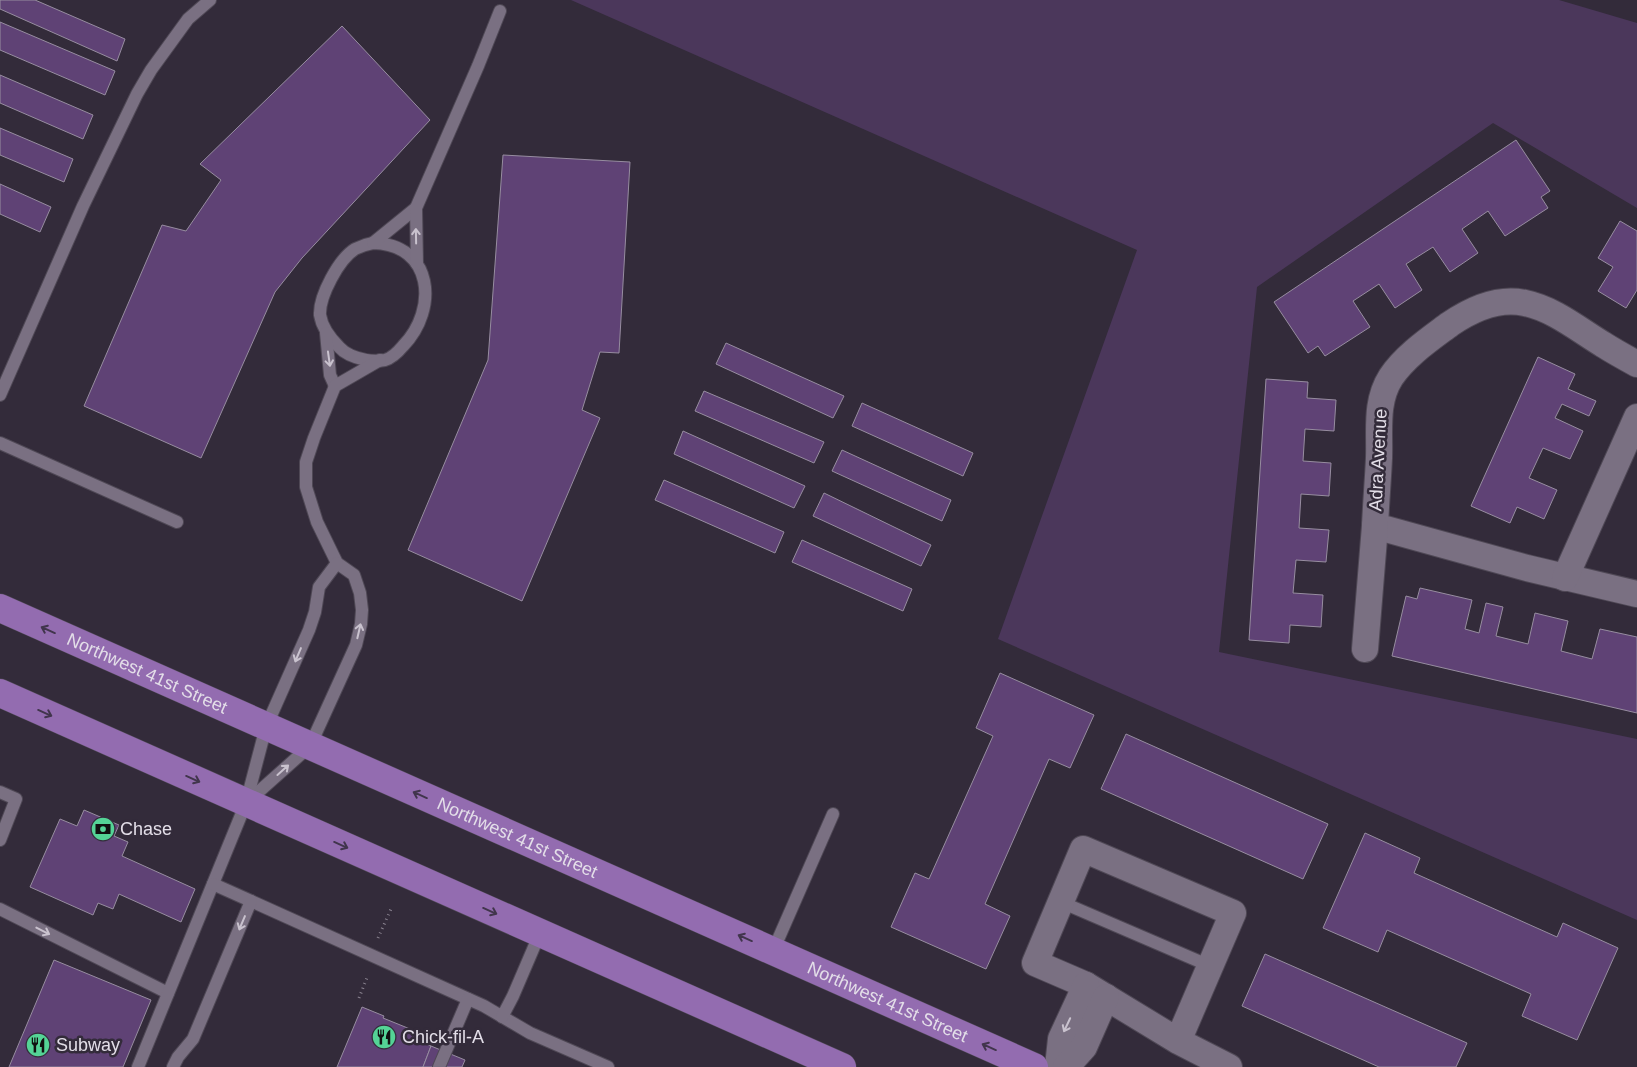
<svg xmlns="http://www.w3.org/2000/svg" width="1637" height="1067" font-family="Arial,sans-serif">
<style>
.green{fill:#4b375b}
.building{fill:#5f4275;stroke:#978da0}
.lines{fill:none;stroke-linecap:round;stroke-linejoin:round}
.lane-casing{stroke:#4f4855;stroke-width:14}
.street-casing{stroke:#4f4855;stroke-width:28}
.primary-casing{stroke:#4f4855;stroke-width:29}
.path{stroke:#89828f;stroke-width:3;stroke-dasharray:1 4;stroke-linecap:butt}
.lane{stroke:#7a7082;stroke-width:12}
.street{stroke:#7a7082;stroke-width:26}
.primary{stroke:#936cb0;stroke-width:28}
.oneway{stroke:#c9c2ce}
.oneway2{stroke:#41354c}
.labels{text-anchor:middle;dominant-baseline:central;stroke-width:5;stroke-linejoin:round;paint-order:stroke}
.street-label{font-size:18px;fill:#e3dee8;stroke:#332b3a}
.poi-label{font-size:18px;fill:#e3dee8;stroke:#332b3a;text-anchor:start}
</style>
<rect width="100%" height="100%" fill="#332b3a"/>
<polygon class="green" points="571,0 1559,0 1637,23 1637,208 1493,123 1257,287 1219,652 1637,739 1637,920 998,639 1137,250"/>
<g class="building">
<polygon points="0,0 35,0 125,39 117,61 0,9"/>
<polygon points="0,22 115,71 105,95 0,50"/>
<polygon points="342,26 430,120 302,258 275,292 201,458 84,406 162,225 186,231 221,180 200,164"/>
<polygon points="0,75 93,115 83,139 0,103"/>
<polygon points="0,128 73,159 64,182 0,155"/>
<polygon points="1516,140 1550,191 1541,197 1548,208 1505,236 1488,211 1462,229 1478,253 1450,272 1433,247 1406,264 1422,290 1395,308 1379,284 1353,301 1370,327 1325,356 1318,346 1308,353 1274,302"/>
<polygon points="503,155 630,162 619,353 600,352 582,410 600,418 522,601 408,550 488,360"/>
<polygon points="0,184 51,207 40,232 0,214"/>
<polygon points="1620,221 1637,231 1637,290 1626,308 1598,291 1613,267 1598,258"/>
<polygon points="726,343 844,396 833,418 716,364"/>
<polygon points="1538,357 1575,374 1568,389 1596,401 1589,416 1562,404 1555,418 1583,431 1570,459 1543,448 1529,478 1557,490 1544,519 1517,507 1510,523 1471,506"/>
<polygon points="1266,379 1308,382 1307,398 1336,400 1334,431 1305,429 1303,461 1331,463 1329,496 1301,494 1299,528 1329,530 1326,562 1296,560 1293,593 1323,595 1321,627 1290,625 1289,643 1249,640"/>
<polygon points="704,391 824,442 814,463 695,411"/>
<polygon points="862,403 973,453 963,476 852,426"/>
<polygon points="683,431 805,486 794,508 674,454"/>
<polygon points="842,450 951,500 942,521 832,471"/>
<polygon points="664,480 784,532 775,553 655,500"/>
<polygon points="824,493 931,545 921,566 813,516"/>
<polygon points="802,540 912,589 903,611 792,562"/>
<polygon points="1420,588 1472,600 1465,629 1479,633 1486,603 1503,607 1496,636 1528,644 1535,613 1568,621 1561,651 1592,659 1600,629 1637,637 1637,713 1392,656 1406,596 1417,599"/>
<polygon points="1000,673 1094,715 1070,768 1049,759 985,904 1010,916 986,969 891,927 915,873 929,879 993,736 976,728"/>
<polygon points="1126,734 1328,824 1303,879 1101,789"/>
<polygon points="84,810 119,825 114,836 128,842 122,856 195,889 181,922 119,894 113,909 98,903 93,915 30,887 60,819 77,826"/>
<polygon points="1365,833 1420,858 1414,873 1557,937 1563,923 1618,948 1577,1040 1522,1016 1531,994 1387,930 1378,952 1323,928"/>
<polygon points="1265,954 1467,1043 1456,1067 1379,1067 1242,1006"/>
<polygon points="54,960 151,1000 123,1067 9,1067"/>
<polygon points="362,1007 384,1016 383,1018 420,1033 417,1040 431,1046 423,1067 337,1067"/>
<polygon points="431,1046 465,1060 462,1067 423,1067"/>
</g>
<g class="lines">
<g class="lane-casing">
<g id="lane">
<path d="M373,243C433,244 439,309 403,346C398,352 392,358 385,360C379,361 371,361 366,360C356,358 346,355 339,347C330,338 322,328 320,315C319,296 339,259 355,249C361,246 367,244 373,243Z"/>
<polyline points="373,243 416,208"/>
<polyline points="417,264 416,208 478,66 500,11"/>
<polyline points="326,333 330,375 335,386"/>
<polyline points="0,395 83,206 137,94 151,70 188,19 210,0"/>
<polyline points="0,443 177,522"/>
<polyline points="0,792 16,799 0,840"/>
<polyline points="246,803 310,746 356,645 361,624 362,610 360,593 354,575 337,563 317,522 306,487 306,462 314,438 335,386 380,360"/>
<polyline points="251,901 484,1006 530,1033 608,1067"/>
<polyline points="1061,902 1210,966"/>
<polyline points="0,909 168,993"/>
<polyline points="773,951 833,814"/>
<polyline points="502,1017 513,996 540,933"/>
<polyline points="138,1067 246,803 266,727 309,630 315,612 319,587 337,563"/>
<polyline points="173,1067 178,1057 193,1039 251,901 213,884"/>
<polyline points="439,1067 468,999"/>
</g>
</g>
<g class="street-casing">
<g id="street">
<path d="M1637,364C1626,358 1615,352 1604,345C1579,330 1554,309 1525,303C1498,297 1472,309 1450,324C1430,339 1406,355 1391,377C1375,402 1380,430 1379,458C1378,480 1376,503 1375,526L1527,568L1637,594"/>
<polyline points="1565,578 1637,417"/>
<polyline points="1365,649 1375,526"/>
<polyline points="1178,1041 1233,913 1083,849 1035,963 1086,985 1178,1041 1229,1067"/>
<polyline points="1058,1067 1061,1039 1086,985"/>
<polyline points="1066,1067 1084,1047 1106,997"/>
</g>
</g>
<g class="primary-casing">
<g id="primary">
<path id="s1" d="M0,608L1034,1067"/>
<polyline points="0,693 842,1067"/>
</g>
</g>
<g class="path">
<polyline points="378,938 391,909"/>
<polyline points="359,998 368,975"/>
</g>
<use href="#lane" class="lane"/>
<use href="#street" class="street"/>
<use href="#primary" class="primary"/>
</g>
<defs><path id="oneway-shaft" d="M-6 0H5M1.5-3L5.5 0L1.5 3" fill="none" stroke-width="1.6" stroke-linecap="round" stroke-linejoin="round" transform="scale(1.25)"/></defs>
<g class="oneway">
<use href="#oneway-shaft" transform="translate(416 236) rotate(-91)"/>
<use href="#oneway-shaft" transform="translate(329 359) rotate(82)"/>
<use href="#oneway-shaft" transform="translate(359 631) rotate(-77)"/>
<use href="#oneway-shaft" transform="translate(298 655) rotate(113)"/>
<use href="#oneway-shaft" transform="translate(283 770) rotate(-42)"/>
<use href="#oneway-shaft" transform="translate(242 923) rotate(113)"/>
<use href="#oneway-shaft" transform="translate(43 931) rotate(27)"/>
<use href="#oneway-shaft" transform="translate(1067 1025) rotate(115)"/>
</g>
<g class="oneway2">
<use href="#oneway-shaft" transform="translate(48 630) rotate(-156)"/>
<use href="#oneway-shaft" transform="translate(45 713) rotate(24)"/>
<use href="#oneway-shaft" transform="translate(193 779) rotate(24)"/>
<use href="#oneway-shaft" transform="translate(420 795) rotate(-156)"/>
<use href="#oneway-shaft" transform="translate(341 845) rotate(24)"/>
<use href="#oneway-shaft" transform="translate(490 911) rotate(24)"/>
<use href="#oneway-shaft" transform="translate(745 938) rotate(-156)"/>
<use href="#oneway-shaft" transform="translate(989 1047) rotate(-156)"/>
</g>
<defs>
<g id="bank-disc" transform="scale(1.25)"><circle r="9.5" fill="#54d396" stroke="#332b3a"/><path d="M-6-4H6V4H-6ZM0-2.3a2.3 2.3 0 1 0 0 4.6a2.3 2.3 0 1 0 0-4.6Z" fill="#111"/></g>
<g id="restaurant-disc" transform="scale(1.25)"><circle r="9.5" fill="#54d396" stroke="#332b3a"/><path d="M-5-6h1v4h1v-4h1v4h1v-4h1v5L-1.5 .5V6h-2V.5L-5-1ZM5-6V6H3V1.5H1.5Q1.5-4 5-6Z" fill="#111"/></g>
</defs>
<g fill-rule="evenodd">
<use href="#bank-disc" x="103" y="829"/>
<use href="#restaurant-disc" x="384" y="1037"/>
<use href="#restaurant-disc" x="38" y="1045"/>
</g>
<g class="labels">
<g class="street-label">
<text transform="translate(1378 460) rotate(-87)">Adra Avenue</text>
<text stroke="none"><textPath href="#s1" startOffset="161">Northwest 41st Street</textPath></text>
<text stroke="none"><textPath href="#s1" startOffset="566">Northwest 41st Street</textPath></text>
<text stroke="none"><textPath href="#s1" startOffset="971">Northwest 41st Street</textPath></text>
</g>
<g class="poi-label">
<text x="120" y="829">Chase</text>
<text x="402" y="1037">Chick-fil-A</text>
<text x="56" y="1045">Subway</text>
</g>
</g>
</svg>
